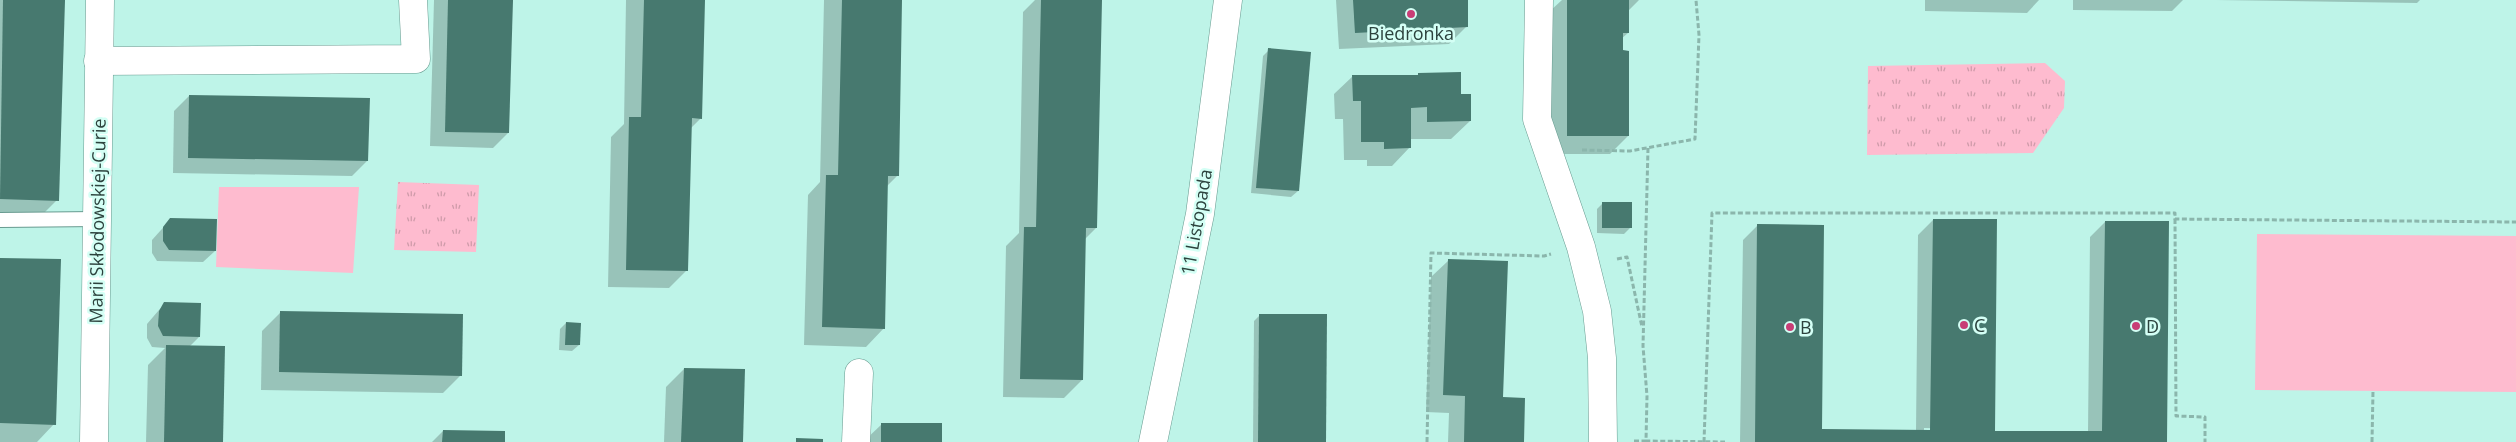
<svg xmlns="http://www.w3.org/2000/svg" width="2516" height="442" font-family="'Open Sans',sans-serif">
<style>
.grass{fill:#febbcf}
.park{fill:url(#park-tufts)}
.shadow{fill:#0003;fill-rule:evenodd}
.building{fill:#47796f}
.lines{fill:none;stroke-linecap:round;stroke-linejoin:round}
.lane-casing{stroke:#689b90;stroke-width:16}
.street-casing{stroke:#689b90;stroke-width:29}
.path{stroke:#8bb6ac;stroke-width:3;stroke-dasharray:5 2.5;stroke-linecap:butt}
.lane{stroke:#fff;stroke-width:14}
.street{stroke:#fff;stroke-width:28}
.poi-dot{fill:#c83e76;stroke:#d4fff5;stroke-width:2}
.labels{text-anchor:middle;dominant-baseline:central;stroke-width:5;stroke-linejoin:round;paint-order:stroke}
.poi-label{font-size:18px;fill:#2c423d;stroke:#d4fff5;text-anchor:start}
.street-label{font-size:18px;fill:#2c423d;stroke:#d4fff5}
</style>
<defs>
<pattern id="park-tufts" width="24" height="20" patternUnits="userSpaceOnUse" patternTransform="scale(1.25)"><rect width="24" height="20" fill="#febbcf"/><path d="M3 7l-1-3M5 7V3M7 7l1-3M15 17l-1-3M17 17v-4M19 17l1-3" fill="none" stroke="#ce9aa9"/></pattern>
</defs>
<rect width="100%" height="100%" fill="#bef4e8"/>
<g class="grass">
<polygon points="219,187 359,187 353,273 216,267"/>
<polygon points="2257,234 2516,236 2516,392 2255,390"/>
</g>
<g class="park">
<polygon points="2045,63 2065,81 2064,108 2033,153 1867,155 1868,66"/>
<polygon points="398,182 479,185 476,252 394,250"/>
</g>
<g class="shadow">
<polygon points="0,0 64,0 57,200 39,218 0,217"/>
<polygon points="434,0 511,0 508,133 493,148 430,146"/>
<polygon points="626,0 703,0 701,118 690,129 687,270 669,288 608,287 611,137 624,124"/>
<polygon points="824,0 901,0 897,176 887,186 884,328 866,347 804,345 808,195 820,182"/>
<polygon points="1035,0 1100,0 1096,228 1085,239 1082,380 1064,398 1003,397 1006,246 1019,233 1023,12"/>
<polygon points="1467,0 1466,27 1449,44 1339,49 1336,0"/>
<polygon points="1562,0 1639,0 1629,10 1628,33 1621,39 1628,136 1610,154 1549,154 1549,12"/>
<polygon points="1925,0 2039,0 2027,13 1925,11"/>
<polygon points="2073,0 2183,0 2172,11 2073,10"/>
<polygon points="2216,0 2420,0 2417,3"/>
<polygon points="1269,50 1298,191 1291,197 1251,193 1263,56"/>
<polygon points="1419,74 1460,95 1470,121 1451,139 1410,139 1410,147 1392,166 1367,166 1367,160 1344,160 1343,119 1335,119 1334,94 1353,76 1416,76"/>
<polygon points="189,96 367,161 352,176 173,173 174,111"/>
<polygon points="1603,203 1631,227 1624,234 1597,233 1597,209"/>
<polygon points="170,220 215,251 203,262 157,261 152,253 152,240"/>
<path d="M1933,220L1994,432H2088L2090,237L2105,222L2166,442H1740L1743,240L1758,225L1821,430L1916,431L1918,235ZM1924,428L1972,429L1924,431Z"/>
<polygon points="0,259 54,424 37,442 0,442"/>
<polygon points="1448,261 1502,398 1523,442 1448,442 1449,413 1426,412 1431,277"/>
<polygon points="165,303 199,337 189,347 222,442 146,442 148,365 165,348 152,347 147,338 147,324"/>
<polygon points="281,312 461,375 443,393 261,390 262,331"/>
<polygon points="1260,315 1324,442 1253,442 1254,321"/>
<polygon points="566,323 579,345 572,351 559,350 560,329"/>
<polygon points="684,369 742,442 664,442 666,387"/>
<polygon points="882,424 941,442 863,442"/>
<polygon points="443,431 504,442 432,442"/>
</g>
<g class="building">
<polygon points="3,0 65,0 59,201 0,199"/>
<polygon points="448,0 513,0 509,133 445,132"/>
<polygon points="644,0 705,0 702,119 692,118 688,271 626,270 629,117 641,117"/>
<polygon points="842,0 902,0 899,176 888,176 885,329 822,327 826,175 838,175"/>
<polygon points="1041,0 1102,0 1097,228 1086,228 1083,380 1020,379 1024,227 1036,227"/>
<polygon points="1353,0 1468,0 1468,27 1355,33"/>
<polygon points="1567,0 1629,0 1629,33 1623,33 1623,50 1629,51 1629,136 1567,136"/>
<polygon points="1268,48 1311,52 1299,191 1256,188"/>
<polygon points="1461,72 1461,94 1471,94 1471,121 1427,122 1427,107 1411,108 1411,148 1384,149 1384,142 1361,142 1361,101 1353,101 1352,75 1418,75 1418,73"/>
<polygon points="189,95 370,98 368,161 188,158"/>
<rect x="1602" y="202" width="30" height="26"/>
<polygon points="170,218 217,219 216,251 169,250 163,241 163,227"/>
<polygon points="1933,219 1997,219 1995,431 2102,431 2105,221 2169,221 2167,442 1755,442 1757,224 1824,225 1822,429 1930,430"/>
<polygon points="0,258 61,259 56,425 0,423"/>
<polygon points="1448,259 1508,261 1503,397 1525,398 1524,442 1464,442 1465,396 1443,395"/>
<polygon points="164,302 201,303 200,337 163,336 158,326 159,311"/>
<polygon points="280,311 463,314 462,376 279,372"/>
<polygon points="1259,314 1327,314 1326,442 1258,442"/>
<polygon points="566,322 581,323 580,345 565,345"/>
<polygon points="166,345 225,346 223,442 164,442"/>
<polygon points="684,368 745,369 743,442 681,442"/>
<rect x="881" y="423" width="61" height="19"/>
<polygon points="443,430 505,431 505,442 442,442"/>
<polygon points="796,438 823,439 823,442 796,442"/>
</g>
<g class="lines">
<g class="lane-casing">
<polyline id="lane" points="0,220 97,219"/>
</g>
<g class="street-casing">
<g id="street">
<polyline points="1539,0 1537,119 1581,247 1597,311 1602,358 1603,442"/>
<polyline points="98,61 416,59 413,0"/>
<polyline points="94,442 100,0"/>
<polyline points="856,442 859,373"/>
<polyline points="1153,442 1200,214 1228,0"/>
</g>
</g>
<g class="path">
<polyline points="1648,148 1643,346 1647,396 1646,441 1725,442"/>
<polyline points="1582,150 1630,151 1695,139 1699,35 1696,0"/>
<polyline points="2175,219 2176,416 2205,417 2205,442"/>
<polyline points="1617,259 1627,257 1642,327"/>
<polyline points="1634,441 1646,441"/>
<polyline points="1427,442 1431,253 1544,256 1551,254"/>
<polyline points="1704,442 1712,213 2175,213 2175,219 2516,222"/>
<polyline points="2372,442 2373,391"/>
</g>
<use href="#lane" class="lane"/>
<use href="#street" class="street"/>
</g>
<g class="poi-dot">
<circle cx="1411" cy="14" r="5"/>
<circle cx="1964" cy="325" r="5"/>
<circle cx="2136" cy="326" r="5"/>
<circle cx="1790" cy="327" r="5"/>
</g>
<g class="labels">
<g class="poi-label">
<text x="1411" y="33" text-anchor="middle">Biedronka</text>
<text x="1974" y="325">C</text>
<text x="2146" y="326">D</text>
<text x="1800" y="327">B</text>
</g>
<g class="street-label">
<text transform="translate(97 221) rotate(-89)">Marii Skłodowskiej-Curie</text>
<text transform="translate(1196 222) rotate(-80)">11 Listopada</text>
</g>
</g>
</svg>
